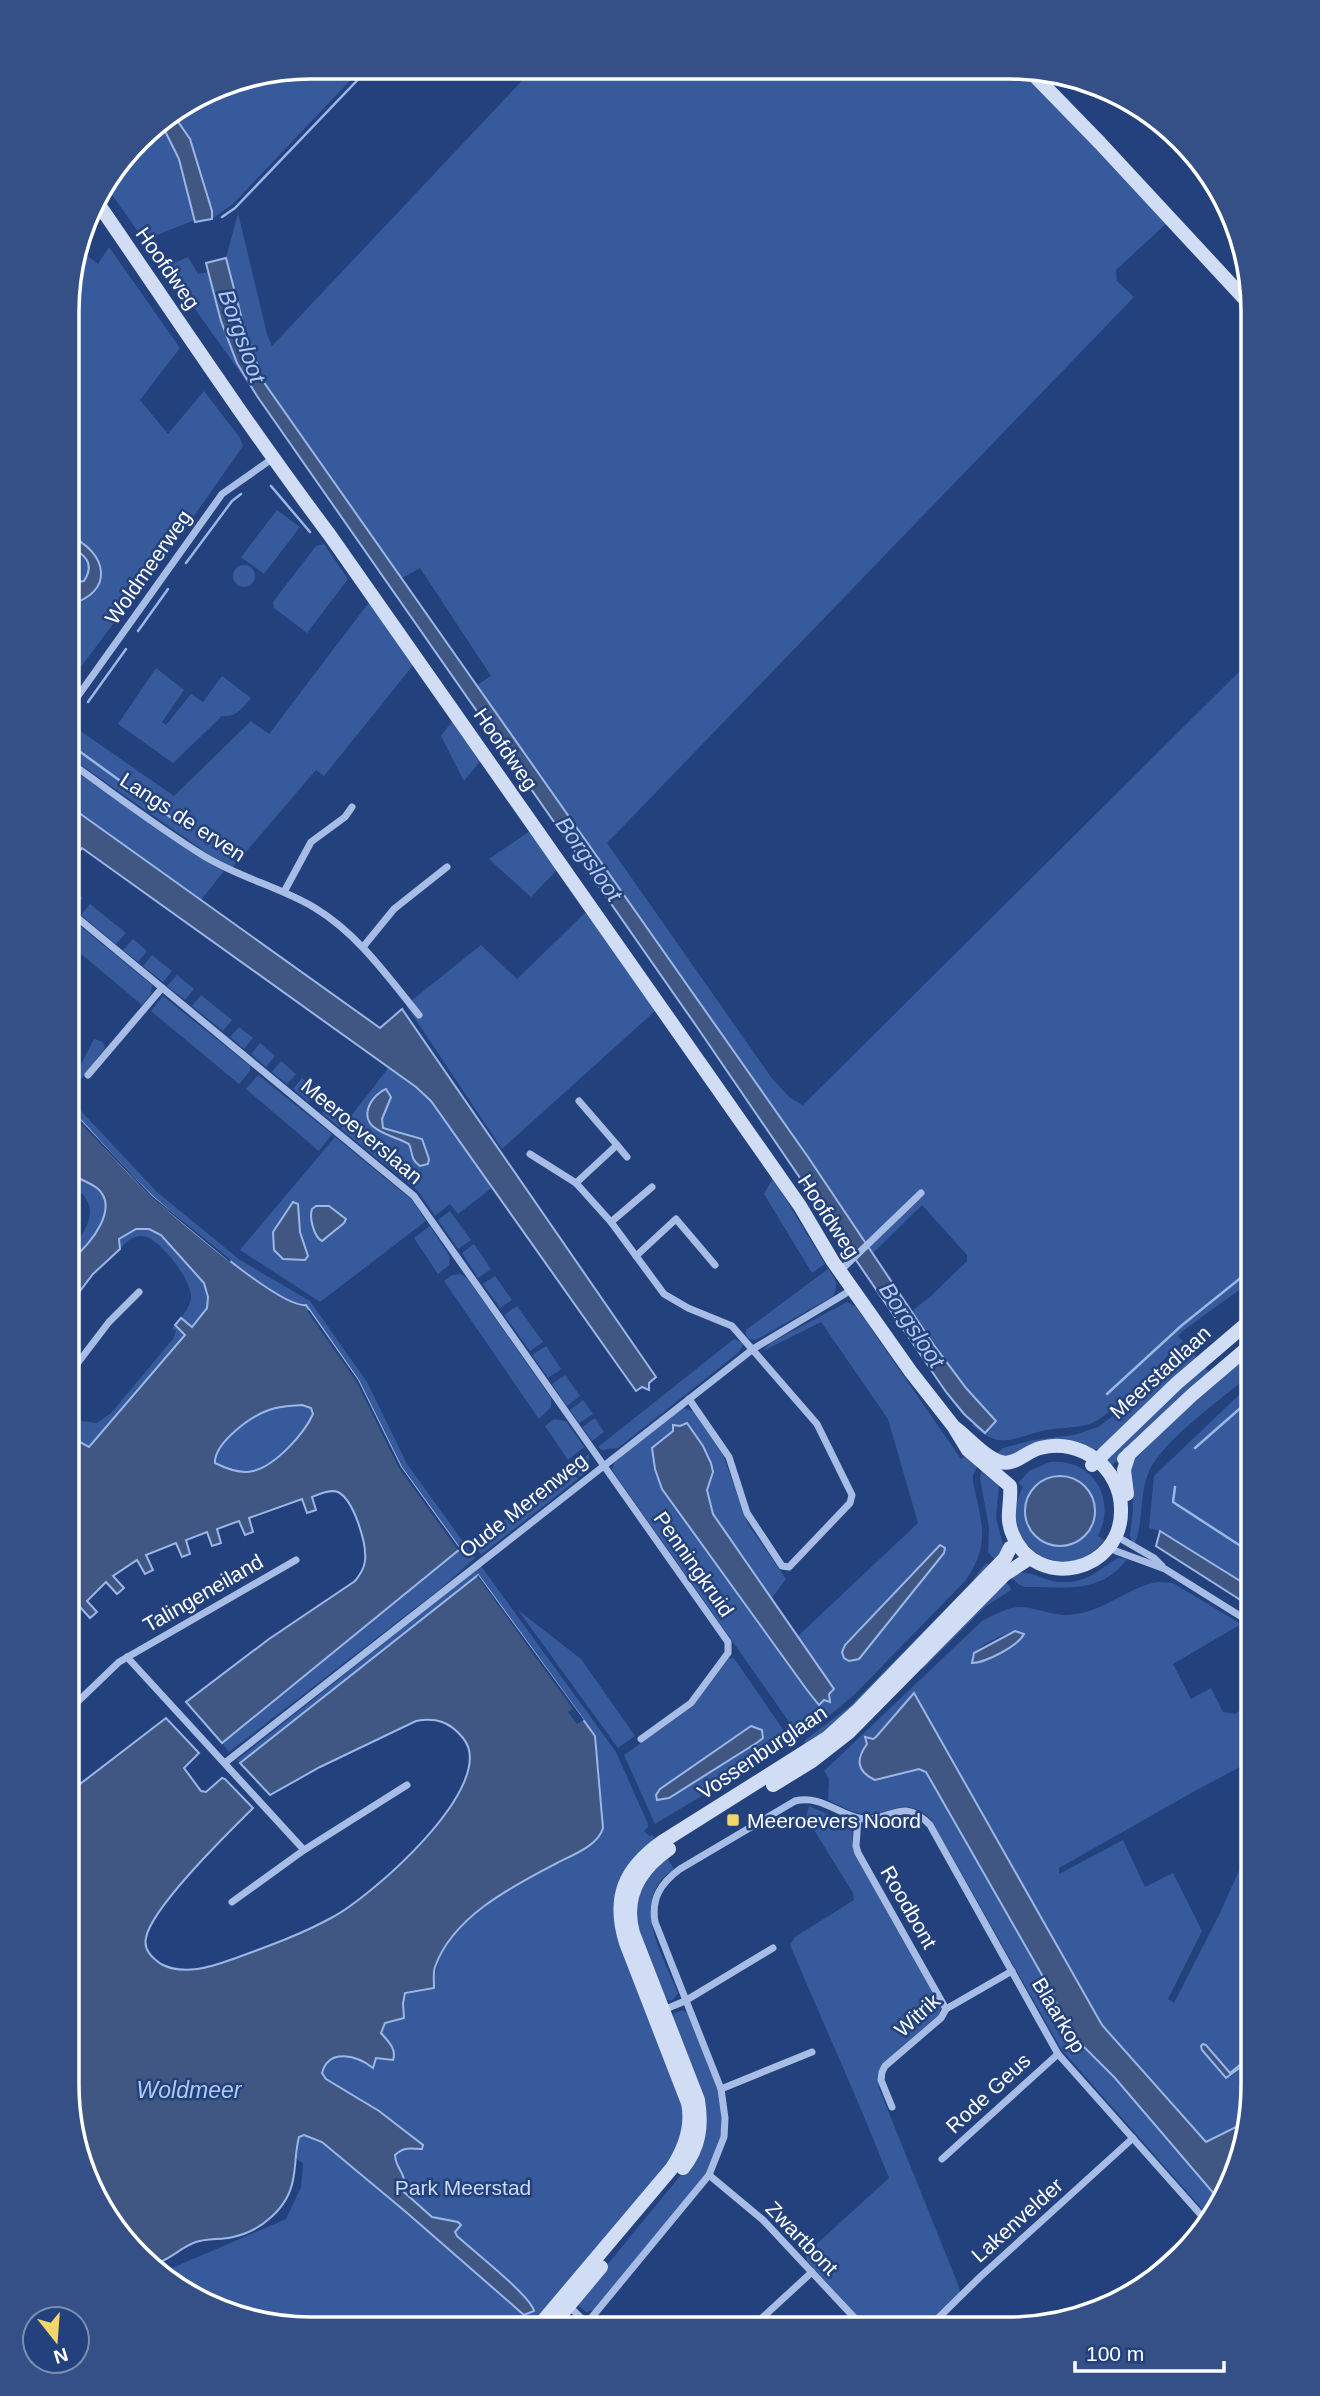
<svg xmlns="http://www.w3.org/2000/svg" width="1320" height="2396" font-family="Helvetica,sans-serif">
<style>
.green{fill:#365a9b;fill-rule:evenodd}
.water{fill:#405783;stroke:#9bb7e7;stroke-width:2;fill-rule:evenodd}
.pier{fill:#23417d}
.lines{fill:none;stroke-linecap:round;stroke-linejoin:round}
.stream{stroke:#9bb7e7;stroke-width:2.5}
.street{stroke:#a7bde6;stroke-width:7}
.secondary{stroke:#d1ddf5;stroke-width:14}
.poi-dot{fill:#f1d76a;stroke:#23417d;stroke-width:2.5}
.labels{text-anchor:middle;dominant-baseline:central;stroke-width:5;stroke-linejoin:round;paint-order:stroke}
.street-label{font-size:21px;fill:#fff;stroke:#23417d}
.poi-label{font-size:21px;fill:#fff;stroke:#23417d;text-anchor:start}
.park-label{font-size:21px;fill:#cbdaf5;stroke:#23417d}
.water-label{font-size:23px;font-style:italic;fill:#b3c8ee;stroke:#23417d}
.rim{fill:none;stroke:#fff;stroke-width:3.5}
</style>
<rect width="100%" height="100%" fill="#23417d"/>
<g class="green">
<path d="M311,67H363L233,204L212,219C212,195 189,132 172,113L218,85Z"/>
<path d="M534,68L1026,71L1169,221L1116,270L1117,281L1134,297L607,843L771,1077L790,1098L803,1105L1253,658V1280L1184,1330L1178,1336L1183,1341C1161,1361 1113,1415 1090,1424C1073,1429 1058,1427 1042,1431C1009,1439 1001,1450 972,1425L974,1423L985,1433L996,1421L966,1388L912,1311L931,1296L967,1261V1255L922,1205L873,1253L477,685L491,676L420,568L402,578L263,380L244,327L226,258L238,213L267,334L272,346Z"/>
<polygon points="160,121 179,159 195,220 144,240 105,185 150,128"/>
<polygon points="109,247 180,348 140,400 168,434 204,391 240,438 243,446 187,526 68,684 69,280 78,249 98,264"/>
<path d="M188,257L198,274L208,272C221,321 230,352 257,396L165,267Z"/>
<polygon points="277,510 300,527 264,574 241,557"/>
<polygon points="324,544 348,579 307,633 274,608 273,602 316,546"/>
<circle cx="244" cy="576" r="11"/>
<polygon points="370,601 414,664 324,776 316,770 233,867 214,858 68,756 69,723 174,796 251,721 269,734"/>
<path d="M156,668L184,690L162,722L166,725L191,694L203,702L222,676L251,698C242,708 236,718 222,716L173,763L118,724Z"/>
<polygon points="453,720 481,760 464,781 441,736"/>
<polygon points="68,766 210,864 224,871 201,900 68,805"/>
<polygon points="530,831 557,870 531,897 489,859"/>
<polygon points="68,885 83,898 74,908 68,904"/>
<polygon points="90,904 126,933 116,944 81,915"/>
<polygon points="586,912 655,1011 502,1149 406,1005 481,945 517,979"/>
<polygon points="68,916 152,985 151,994 142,1005 68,943"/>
<polygon points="133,939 147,951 138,962 123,950"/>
<polygon points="152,955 172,971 163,982 143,966"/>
<polygon points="177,975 194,989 185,1000 167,986"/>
<polygon points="201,995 232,1020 223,1031 192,1006"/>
<polygon points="163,996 250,1066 250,1071 239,1084 151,1011"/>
<polygon points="239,1027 253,1038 244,1049 230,1037"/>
<polygon points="94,1039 103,1042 105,1048 80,1081 74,1078"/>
<polygon points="260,1043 275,1056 266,1067 251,1054"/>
<polygon points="281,1061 296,1074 287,1084 272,1072"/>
<path d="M389,1067L431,1101L493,1187L458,1214L450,1204L435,1216L418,1191L341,1129ZM389,1091L391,1097L382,1119L383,1128L422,1139L429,1159L410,1153L409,1144C397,1137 384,1133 372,1126L368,1115L371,1102Z"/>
<polygon points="258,1075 332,1134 319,1151 246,1089"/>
<polygon points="302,1078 318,1092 309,1102 293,1089"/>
<path d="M68,1097L157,1192L240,1260L310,1301L367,1382L407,1464L475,1558L445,1585L229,1752L222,1743L460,1548L401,1467L358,1380L306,1306C280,1309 177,1218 154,1197C123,1169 96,1136 68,1107Z"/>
<polygon points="331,1102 347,1116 339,1127 322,1113"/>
<path d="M335,1137L412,1200L426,1221L320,1302L240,1250ZM298,1204L300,1232L308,1256L305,1259H283Z"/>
<path d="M68,1173C77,1178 89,1182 97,1188C121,1207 91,1244 74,1257L69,1255C87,1227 106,1207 68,1182Z"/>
<polygon points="773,1178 825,1264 812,1273 764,1194"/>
<polygon points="450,1211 471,1240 458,1249 438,1220"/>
<polygon points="430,1226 450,1257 449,1265 438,1274 414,1238"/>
<path d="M136,1229H149L161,1235L204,1283L208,1297L207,1308L192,1328L181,1318C185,1312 190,1306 191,1298C193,1282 160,1238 143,1236C133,1235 126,1242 120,1249L119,1239Z"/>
<polygon points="474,1244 491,1269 478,1278 462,1253"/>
<path d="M828,1269C836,1279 839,1284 833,1296L756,1340L749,1339L745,1334L746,1330Z"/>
<polygon points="461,1274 467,1278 551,1398 551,1407 539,1419 444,1281 452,1275"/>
<polygon points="495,1276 512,1300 500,1308 483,1284"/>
<path d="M847,1302L856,1307L961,1459L967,1454L978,1465L973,1475V1482C981,1522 992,1543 965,1581L854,1695L823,1721L799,1736L612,1470L615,1460L683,1408L693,1411L723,1455L748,1524L786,1579L772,1598L713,1514L707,1490L713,1472L674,1430L652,1448L819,1705L834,1688L798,1636L918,1523L888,1419L821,1322L763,1351L770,1343ZM940,1545L945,1548L859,1659L852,1661L849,1640Z"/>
<polygon points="517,1306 543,1342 530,1351 504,1315"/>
<polygon points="175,1325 186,1335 89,1447 67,1435 67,1419 97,1423 111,1413 173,1339 176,1331 172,1328"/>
<polygon points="734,1339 742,1342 743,1346 738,1353 618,1448 602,1450 598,1447"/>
<polygon points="546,1346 561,1369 548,1378 532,1355"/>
<polygon points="1186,1346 1199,1360 1100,1449 1014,1456 995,1455 1003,1448 1033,1440 1074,1435 1098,1427 1117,1413"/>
<path d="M1253,1350V1373C1225,1396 1160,1442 1148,1474C1139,1496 1144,1520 1135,1543L1132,1542L1130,1535L1133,1509L1131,1463L1210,1383Z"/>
<polygon points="1203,1365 1212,1375 1110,1467 1105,1461"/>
<polygon points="565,1375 580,1396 567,1406 552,1384"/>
<polygon points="1253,1384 1253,1589 1160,1531 1149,1528 1154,1476 1239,1395"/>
<polygon points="583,1400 593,1414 579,1423 570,1410"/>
<path d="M302,1405L311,1408L313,1414C304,1434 275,1466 253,1471C241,1474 225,1468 215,1463C214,1443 251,1416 269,1410C279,1406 291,1406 302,1405Z"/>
<polygon points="595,1418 604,1432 592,1441 582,1427"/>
<polygon points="554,1419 566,1421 584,1447 568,1460 545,1426"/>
<polygon points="589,1454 589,1469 580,1477 572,1466"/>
<path d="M1050,1462C1093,1458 1117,1499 1098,1536L1104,1540C1066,1591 992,1543 1023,1487L1018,1483L1029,1471ZM1063,1476C1078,1478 1089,1487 1094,1502L1030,1528L1025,1513Z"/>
<polygon points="570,1468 578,1479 481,1555 474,1544"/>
<polygon points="982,1469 999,1485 996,1518 1004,1549 997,1563 988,1552 989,1528 980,1478"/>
<path d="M1118,1558L1127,1559C1099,1596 1064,1586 1025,1587L1018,1584L1009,1575C1034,1567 1040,1582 1063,1582C1088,1583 1099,1569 1118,1558Z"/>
<polygon points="986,1563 990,1564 839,1723 804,1745 805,1740 849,1707 969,1585"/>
<path d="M481,1566L616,1752L648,1824V1827L644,1831L649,1836L653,1835L656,1841L624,1876L686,2109L678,2151L533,2328L279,2327L162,2279L158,2274L286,2219L301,2187L303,2163L294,2157L299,2137L304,2135L337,2086L326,2079L322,2073C330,2045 357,2058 373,2068L375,2058L392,2047L381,2033L385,2023L404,2018L403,2003L405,1993L434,1988C435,1925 508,1889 557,1863C573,1855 598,1846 603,1828L599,1766L478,1575L240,1763L237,1760Z"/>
<polygon points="1005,1582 1010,1586 1011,1590 986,1606 923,1669 920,1665"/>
<path d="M1158,1582L1173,1583L1241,1624L1173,1664L1191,1699L1211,1688L1223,1712L1235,1714L1247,1706L1253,1719V1760L1193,1792L1059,1868V1874L1123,1840L1145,1887L1173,1873L1202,1931L1168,1999L1174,2003L1220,1913L1246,1855L1253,1854V2054L1230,2073L1206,2045L1230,2077L1253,2058V2101L1248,2121L1206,2142L1102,2025L914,1693L876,1737L873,1739L865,1737L867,1744L859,1755L875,1780L919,1769L926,1772L1046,1982L1074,2037L1115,2078L1221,2202L1211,2219L1061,2049L931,1819C901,1793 894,1817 864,1814C852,1813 839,1805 828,1800L829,1779L824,1771L982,1621C994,1615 1009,1606 1023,1607C1037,1608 1052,1615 1066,1615C1103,1614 1126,1587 1158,1582ZM1015,1631L1021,1639L978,1663L971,1658C977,1645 1002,1635 1015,1631Z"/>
<polygon points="518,1610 581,1659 635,1736 618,1748"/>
<path d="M733,1657L789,1738L786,1742L788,1744L655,1824L624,1755L692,1707L729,1658L731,1659ZM756,1727L762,1730L764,1735L758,1742L663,1800L660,1789L745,1730Z"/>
<path d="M809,1806L852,1825L853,1849L941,2007L939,2015L885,2061C877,2070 878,2076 879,2088L959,2287L960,2293L957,2299L923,2329H869L807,2261L806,2255L810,2250L889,2178C858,2099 823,2023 790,1945L795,1937L854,1900L853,1893L806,1817Z"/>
<path d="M666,1856L674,1869C628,1900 662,1953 678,1993L674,1999L670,2001L664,1998C651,1967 619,1911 642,1879C649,1870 658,1863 666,1856Z"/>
<polygon points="683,2010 687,2013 718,2091 722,2112 721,2138 707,2173 594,2310 586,2312 579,2306 580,2298 690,2164 672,2017 674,2013"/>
<polygon points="1205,2228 1203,2234 1157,2279 1138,2290"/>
</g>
<g class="water">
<polygon points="172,113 190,139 212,211 212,219 195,222 179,159 160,121"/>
<polygon points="226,258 244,327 263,381 808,1157 934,1345 966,1388 996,1421 985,1433 964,1414 946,1392 697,1027 257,396 237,363 221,321 206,263"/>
<path d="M68,535C108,552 116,593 68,605V583L84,581C96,563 84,553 68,547Z"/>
<polygon points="68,805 380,1028 402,1009 656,1377 649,1383 649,1390 642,1387 636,1391 431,1101 416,1087 82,848 68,865"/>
<path d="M386,1089L391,1097L382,1119L383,1128L422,1139L429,1159L428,1164L420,1166C410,1159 413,1153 409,1144C394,1135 357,1131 370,1104C373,1098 380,1091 386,1089Z"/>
<path d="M68,1107C96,1136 123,1169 153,1197C176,1217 281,1309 306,1305L358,1380L401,1467L460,1549L222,1743L186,1702L269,1639L355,1581C360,1575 364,1569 365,1561C367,1544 354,1500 338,1492C330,1489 319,1494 312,1497L316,1510L307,1513L302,1499L249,1518L253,1532L245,1535L239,1521L217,1529L221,1543L212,1546L207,1532L186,1540L190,1554L182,1557L176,1543L146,1555L153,1570L145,1574L137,1560L113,1576L124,1588L117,1594L106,1582L87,1601L97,1612L90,1618L80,1607L67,1619V1472L72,1466L67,1463V1435L89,1447L185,1335L175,1325L181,1318L192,1327L207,1308L208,1297L204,1283L161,1235L149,1229H136L119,1239L120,1249L93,1274L67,1308V1257L69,1255L74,1257C91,1244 120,1207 97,1188C89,1182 77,1178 68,1173ZM302,1405L311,1408L313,1414C304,1434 275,1466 253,1471C241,1474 225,1468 215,1463C214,1443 251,1416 269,1410C279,1406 291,1406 302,1405Z"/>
<polygon points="293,1202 298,1204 300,1232 308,1256 305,1260 283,1259 274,1250 273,1232"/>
<path d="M316,1206H329L346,1219L344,1223L322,1241C314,1237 309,1218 312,1209Z"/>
<polygon points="687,1423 703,1446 711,1463 713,1472 707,1490 713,1514 834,1689 829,1694 830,1702 824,1700 819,1705 807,1690 662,1489 655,1469 652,1448 673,1431 673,1425 680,1426"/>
<circle cx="1060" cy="1511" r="35"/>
<polygon points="1160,1531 1253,1589 1253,1608 1156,1546"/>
<polygon points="940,1545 945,1548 944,1553 859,1659 849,1661 844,1658 842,1652 845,1645"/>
<path d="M478,1575L595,1736L603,1828C598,1846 572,1855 557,1863C513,1886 453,1916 435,1967C433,1973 434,1981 434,1988L405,1993L403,2003L404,2018L385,2023L381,2033C388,2041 397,2049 393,2060L376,2058L373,2068C358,2056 329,2047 322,2073L326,2079L379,2111L423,2145L422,2149C411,2148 403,2147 395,2155C396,2171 407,2171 404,2192L432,2217L458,2222L461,2225L455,2232L457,2236C472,2250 531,2296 534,2311L524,2315L406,2212L322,2142L304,2135L299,2137C295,2152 296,2166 293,2180C288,2208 261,2231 233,2237C221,2240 208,2238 196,2242C178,2248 166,2265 147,2264L117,2233L80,2164L67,2085V1794L166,1718L199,1753L184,1768L201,1791L206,1792L222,1778L225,1779L253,1808C229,1832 151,1908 146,1938C143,1950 152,1958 161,1964C183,1976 211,1967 233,1959C266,1947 300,1935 331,1918C369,1899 501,1784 463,1738C450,1722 436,1717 416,1721L320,1767L270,1795L240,1763Z"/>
<path d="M1015,1631L1024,1634C1018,1646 985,1663 972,1663L974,1653Z"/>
<path d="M914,1693L1102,2025L1206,2142L1248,2121L1237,2169L1234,2170L1236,2173L1221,2202L1115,2078L1074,2037L1046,1982L926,1772L919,1769L875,1780C856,1771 856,1759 867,1744L865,1737L873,1739L876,1737Z"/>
<polygon points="751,1726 762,1730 763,1738 758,1742 669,1798 657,1800 656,1795 660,1789"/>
<polygon points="1203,2044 1206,2045 1230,2073 1253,2054 1253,2058 1226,2078 1202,2050 1201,2046"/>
</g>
<g class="pier">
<polygon points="68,1107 152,1196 231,1260 230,1262 151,1197 68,1110"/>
<polygon points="309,1310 358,1380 401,1467 460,1549 458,1550 399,1468 356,1381 307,1311"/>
<polygon points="478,1575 584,1720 577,1724 568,1712 573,1709 477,1576"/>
</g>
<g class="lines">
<g class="stream">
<polyline points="222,217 235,208 370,67"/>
<polyline points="271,486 310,532"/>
<polyline points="186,563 232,501 241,494"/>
<polyline points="138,631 168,589"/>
<polyline points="88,702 126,649"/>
<polyline points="68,729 76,719"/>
<polyline points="68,743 188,830"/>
<polyline points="1107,1394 1181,1326 1253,1268"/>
<polyline points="1195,1448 1253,1397"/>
<polyline points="1175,1487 1173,1502 1253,1554"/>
</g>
<g class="street">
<polyline points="68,710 222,494 272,459"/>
<path d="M68,761C113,793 157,827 204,856C240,878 280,887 315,908C358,934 388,977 419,1015"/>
<polyline points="284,892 311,842 345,817 352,807"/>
<polyline points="68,910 414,1196 728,1642 728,1653 691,1703 641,1739"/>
<polyline points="363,947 394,909 447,867"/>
<polyline points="88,1075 162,988"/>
<polyline points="579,1101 617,1145"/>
<polyline points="530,1154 576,1183 611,1222 664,1294 688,1308 732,1326 817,1424 852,1495 850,1503 789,1567 782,1566 747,1513 729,1457 689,1399"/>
<polyline points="576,1183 617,1145 627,1157"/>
<polyline points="611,1222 652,1187"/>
<polyline points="636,1256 676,1219 715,1265"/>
<polyline points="840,1271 921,1193"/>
<polyline points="67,1377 109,1322 139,1292"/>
<polyline points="1123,1540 1154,1558 1162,1566"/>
<polyline points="1116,1551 1165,1569 1253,1624"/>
<polyline points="127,1657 304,1850"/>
<polyline points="67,1712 119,1662 296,1560"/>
<polyline points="226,1762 753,1349 853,1289"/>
<polyline points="858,1818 856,1846 858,1853 946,2009"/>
<polyline points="232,1902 304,1850 407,1785"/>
<polyline points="661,2011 685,2001 773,1948"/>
<polyline points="721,2089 812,2052"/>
<polyline points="892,2107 881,2080 882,2072 885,2066 941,2018 946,2009 1012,1971"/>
<polyline points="942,2159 1058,2054"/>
<polyline points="709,2175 763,2220 865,2329"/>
<polyline points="567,2304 591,2328"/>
<path d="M583,2328L709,2175L724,2137L725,2118L721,2089L655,1922C651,1898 661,1883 680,1869L795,1801C820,1795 835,1812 858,1818C889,1825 901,1794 930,1825L1058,2054L1201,2215L1203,2221L1195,2231L1120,2299"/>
<polyline points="750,2329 812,2272"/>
<polyline points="927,2329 980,2277 1133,2138"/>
</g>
<g class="secondary">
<polyline points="1030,71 1100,143 1253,308"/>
<path d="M95,199C172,311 247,425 329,534L800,1206L832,1260L911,1372L954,1427L968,1450L1010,1486C1012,1502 1005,1515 1012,1533C1036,1593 1123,1572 1121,1509C1121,1468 1080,1437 1040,1448C1027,1451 1015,1466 1001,1462C984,1457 968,1437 954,1427"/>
<polyline points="1124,1459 1192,1395 1253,1343"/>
<polyline points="1092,1465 1177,1383 1253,1318"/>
<polyline points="1127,1494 1124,1470 1129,1454"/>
<polyline points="773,1785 812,1761 848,1733 1004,1575 1030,1558"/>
<path d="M669,1849C640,1869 623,1897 633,1933L698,2100C702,2125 700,2147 683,2168"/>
<path d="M537,2328L672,2168C685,2148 693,2127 688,2103L626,1943C612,1898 624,1869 662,1842L827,1738L857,1711L1005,1558L1010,1548"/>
<polyline points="550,2328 601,2267"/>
</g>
</g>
<rect class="poi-dot" x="726" y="1813" width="14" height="14" rx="3.5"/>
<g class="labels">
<g class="street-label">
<text transform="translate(168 268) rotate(55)">Hoofdweg</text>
<text transform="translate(148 567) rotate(-55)">Woldmeerweg</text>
<text transform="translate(506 749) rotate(55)">Hoofdweg</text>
<text transform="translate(183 817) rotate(33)">Langs de erven</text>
<text transform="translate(362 1131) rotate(40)">Meeroeverslaan</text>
<text transform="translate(829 1216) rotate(57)">Hoofdweg</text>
<text transform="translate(1160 1372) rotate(-42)">Meerstadlaan</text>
<text transform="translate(523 1505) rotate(-38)">Oude Merenweg</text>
<text transform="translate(694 1564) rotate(55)">Penningkruid</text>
<text transform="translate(203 1593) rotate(-30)">Talingeneiland</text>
<text transform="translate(762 1752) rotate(-34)">Vossenburglaan</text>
<text transform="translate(909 1907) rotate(60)">Roodbont</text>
<text transform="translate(917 2015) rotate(-42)">Witrik</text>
<text transform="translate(1059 2015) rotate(59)">Blaarkop</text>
<text transform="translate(988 2093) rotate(-43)">Rode Geus</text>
<text transform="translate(1017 2220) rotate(-42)">Lakenvelder</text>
<text transform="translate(802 2238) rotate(46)">Zwartbont</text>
</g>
<g class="poi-label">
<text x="747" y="1820">Meeroevers Noord</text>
</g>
<g class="park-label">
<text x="463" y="2187">Park Meerstad</text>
</g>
<g class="water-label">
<text transform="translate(242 336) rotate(70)">Borgsloot</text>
<text transform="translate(589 859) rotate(55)">Borgsloot</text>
<text transform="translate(912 1325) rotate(56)">Borgsloot</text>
<text x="189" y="2090">Woldmeer</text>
</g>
</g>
<path d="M0 0H1320V2396H0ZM311 79H1009A232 232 0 0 1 1241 311V2085A232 232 0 0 1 1009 2317H311A232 232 0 0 1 79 2085V311A232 232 0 0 1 311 79Z" fill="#355087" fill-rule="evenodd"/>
<path class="rim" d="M311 79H1009A232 232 0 0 1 1241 311V2085A232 232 0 0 1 1009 2317H311A232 232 0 0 1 79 2085V311A232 232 0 0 1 311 79Z"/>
<g transform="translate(56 2340) rotate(163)"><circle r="33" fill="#23417d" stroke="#7b8db1" stroke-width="2"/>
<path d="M0-5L12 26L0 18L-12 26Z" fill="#f1d76a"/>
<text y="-10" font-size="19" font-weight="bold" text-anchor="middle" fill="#ffffff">N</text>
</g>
<path d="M1075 2361v10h149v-10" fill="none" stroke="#ffffff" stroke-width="3.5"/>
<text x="1086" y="2361" font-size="21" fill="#ffffff" stroke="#23417d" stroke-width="5" paint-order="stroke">100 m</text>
</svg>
